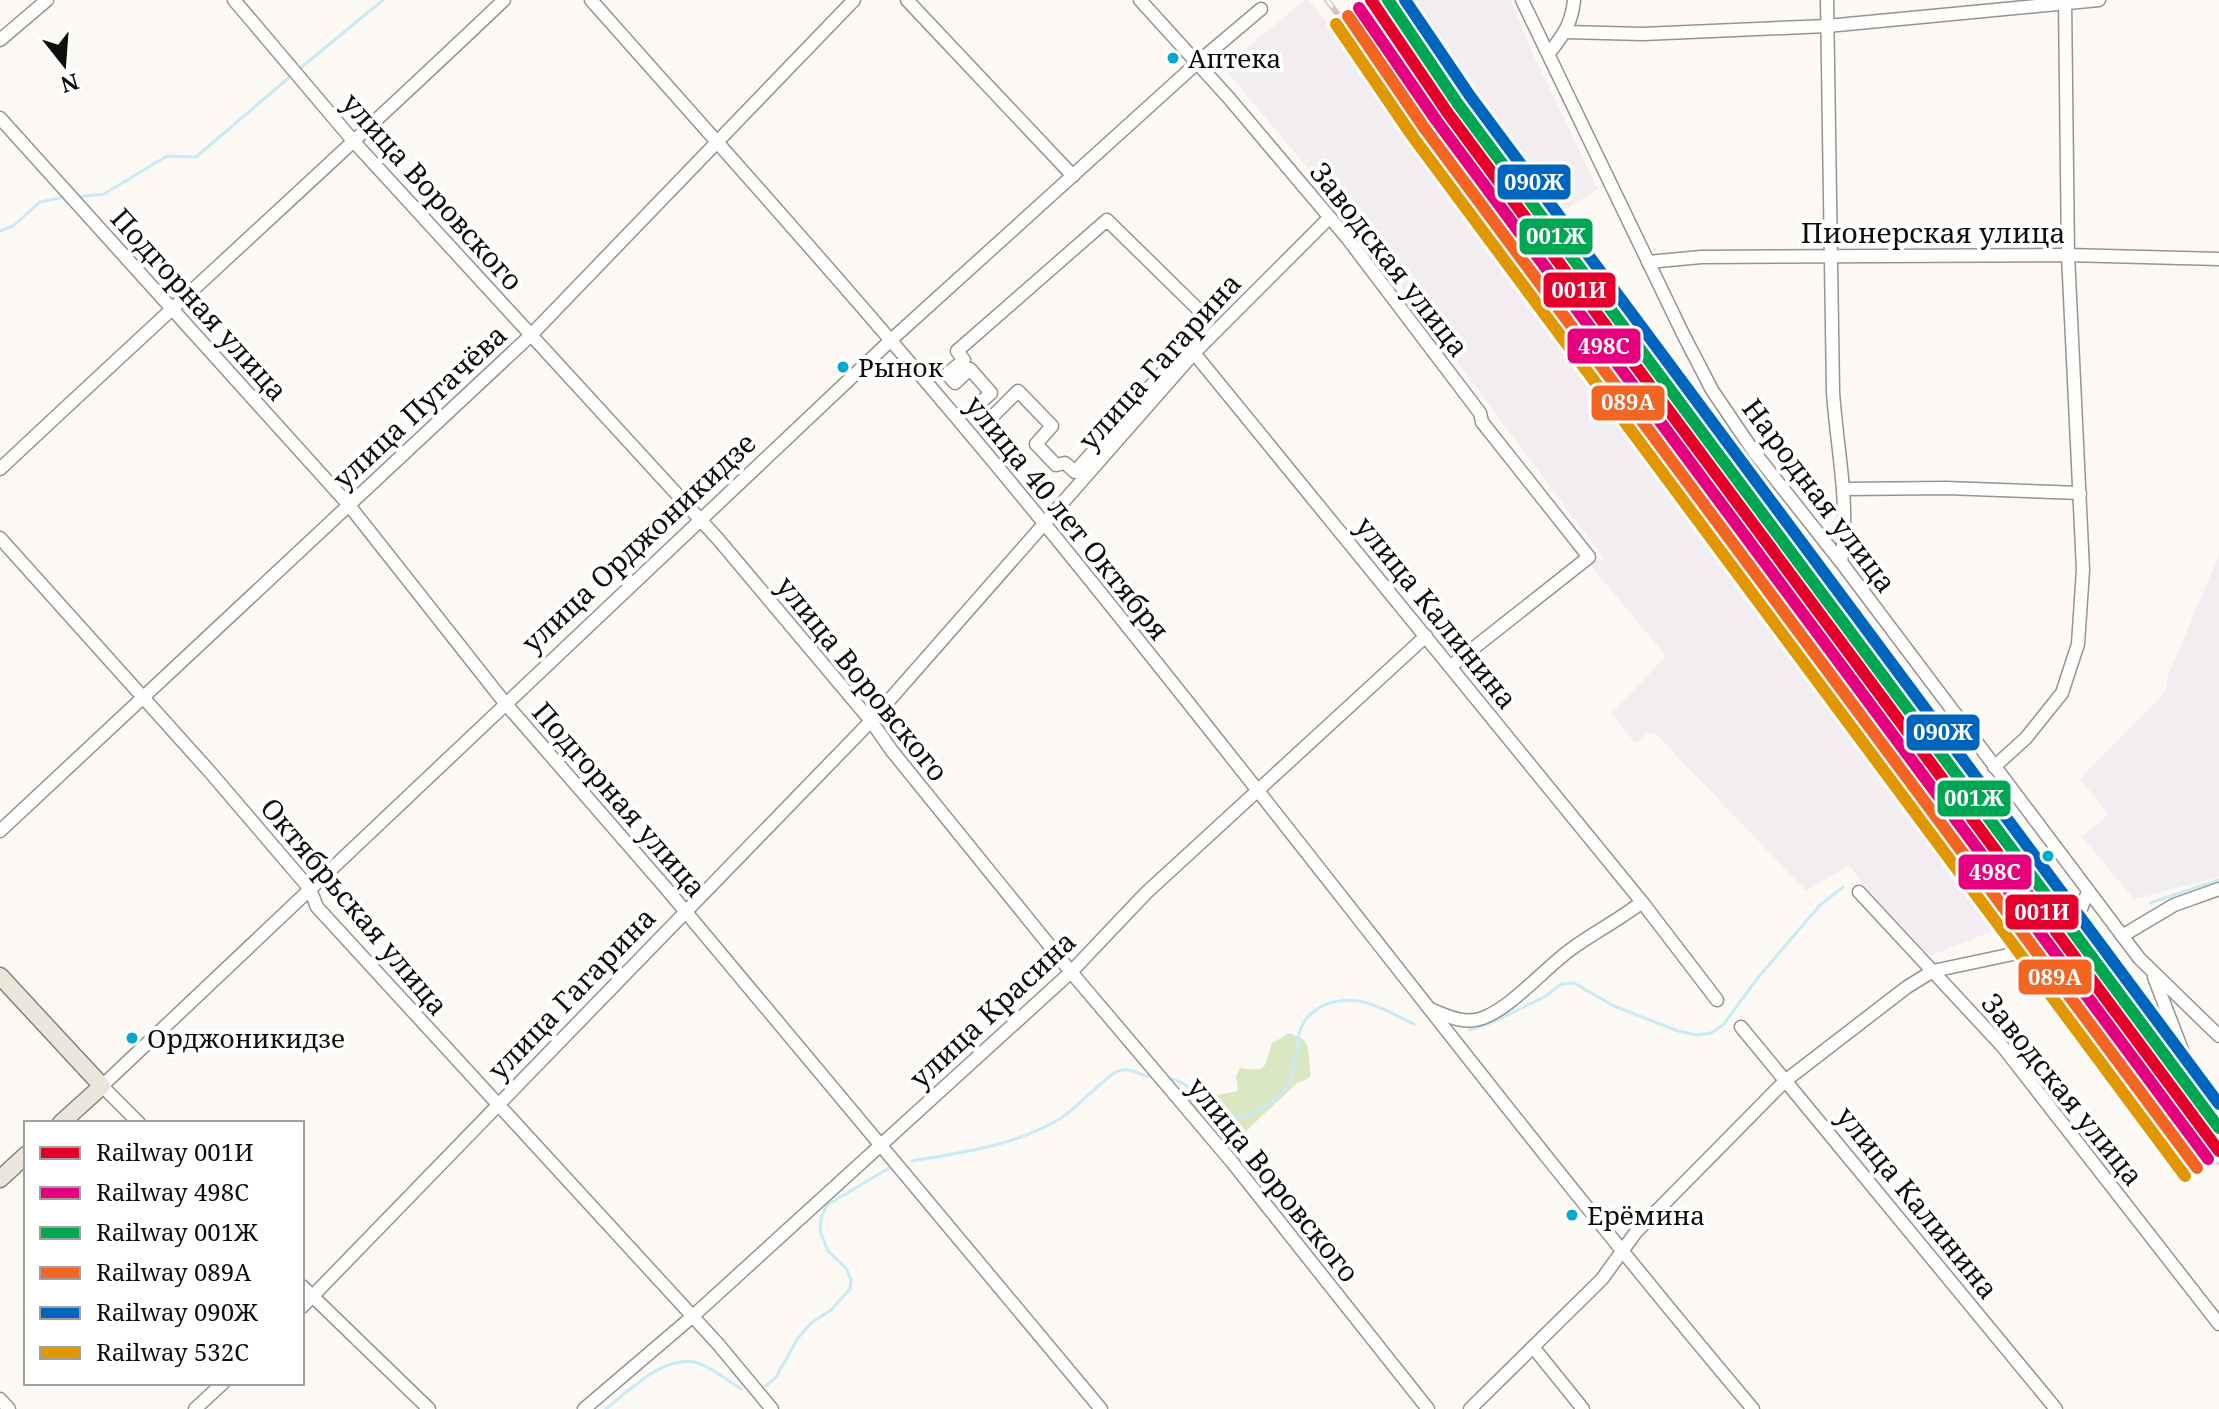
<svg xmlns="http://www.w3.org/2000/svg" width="2219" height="1409" font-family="'Noto Serif',serif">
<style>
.industrial{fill:#f2edf0}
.forest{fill:#d9e7c2}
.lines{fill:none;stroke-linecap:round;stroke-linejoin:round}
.stream{stroke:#caebf5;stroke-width:3}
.minor-casing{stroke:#959492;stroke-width:15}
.major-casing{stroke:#82817f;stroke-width:19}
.minor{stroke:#fffefd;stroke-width:12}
.major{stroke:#ece5da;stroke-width:16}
.rail-casing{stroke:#d7c5c8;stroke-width:6}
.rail{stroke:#fff;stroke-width:3;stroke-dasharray:9;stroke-linecap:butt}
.rail-1-casing{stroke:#fff;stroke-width:18}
.rail-2-casing{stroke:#fff;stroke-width:18}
.rail-3-casing{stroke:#fff;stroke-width:18}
.rail-4-casing{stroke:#fff;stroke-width:18}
.rail-5-casing{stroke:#fff;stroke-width:18}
.rail-6-casing{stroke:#fff;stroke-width:18}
.rail-1{stroke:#e4002b;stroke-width:12}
.rail-2{stroke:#e5007d;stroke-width:12}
.rail-3{stroke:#00a651;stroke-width:12}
.rail-4{stroke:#f26522;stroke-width:12}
.rail-5{stroke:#0065bd;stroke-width:12}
.rail-6{stroke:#e09701;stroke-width:12}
.bus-dot{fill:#00a9ce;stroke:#fff;stroke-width:3}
.labels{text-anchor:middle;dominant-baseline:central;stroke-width:8;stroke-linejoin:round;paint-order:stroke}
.bus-label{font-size:26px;fill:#0e0e0e;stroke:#fff;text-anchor:start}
.street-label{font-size:28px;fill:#0e0e0e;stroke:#fff}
.line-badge{stroke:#fff;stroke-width:3}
.badge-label{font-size:22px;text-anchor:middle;font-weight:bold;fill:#fff}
</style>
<rect width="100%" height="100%" fill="#fcf9f4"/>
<g class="industrial">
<polygon points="1305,0 1309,0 1330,25 1328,28 1456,195 1475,180 1564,302 1618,366 2023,919 1930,956 1864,886 1849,865 1806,891 1656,734 1649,732 1635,743 1611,714 1666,656 1587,561 1604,559 1353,222 1223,67"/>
<polygon points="1397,0 1511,0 1531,50 1598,189 1555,216"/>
<polygon points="2219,555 2219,877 2134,899 2082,837 2109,814 2080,779 2165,692 2169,673"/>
</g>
<path class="forest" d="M1290,1033L1304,1040L1308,1048L1311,1075L1306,1080L1298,1082L1242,1135L1231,1138C1217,1122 1197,1115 1185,1096L1196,1088L1211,1096L1238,1091L1236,1076L1240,1068C1269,1072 1263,1069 1272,1043Z"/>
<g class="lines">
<g class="stream">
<polyline points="298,70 383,0"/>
<polyline points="77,197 104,194 167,156 196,157 292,75"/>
<polyline points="0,231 13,226 40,202 65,197"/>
<polyline points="2150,903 2219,880"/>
<polyline points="1469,1030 1493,1022 1546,996 1561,984 1574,983 1614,1006 1678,1031 1697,1035 1711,1033 1723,1025 1757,979 1819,906 1843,887"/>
<path d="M1164,1078C1195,1078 1209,1121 1243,1117C1250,1116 1259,1109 1265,1106C1296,1087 1293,1071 1298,1039C1302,1010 1331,997 1358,1001C1377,1004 1397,1016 1414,1024"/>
<path d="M912,1161C964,1152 1015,1146 1061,1118C1076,1109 1108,1074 1118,1071C1133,1066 1139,1077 1153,1077"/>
<polyline points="766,1386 776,1377 798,1338 811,1323 831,1310 850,1289 851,1280 846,1268 828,1251 820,1231 821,1218 827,1205 889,1168"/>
<path d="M606,1409C630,1390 664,1354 698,1363C713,1368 728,1381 741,1389"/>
</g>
<g class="minor-casing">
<g id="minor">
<polyline points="234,0 355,143 718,539 871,721 892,751 1071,972 1232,1162 1428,1409"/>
<path d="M591,0C752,181 913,361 1065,549C1297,834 1516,1128 1753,1409"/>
<polyline points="907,0 1073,176"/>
<polyline points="1140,0 1228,97 1348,239 1480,413 1482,422 1589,557 1451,666"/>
<polyline points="1522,0 1683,334 1712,390 1754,452 1841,562 2139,958 2219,1036"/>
<path d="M1827,0L1833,392C1837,451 1850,502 1841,562"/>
<polyline points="1566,32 1643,34 1827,26 2099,0"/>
<polyline points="0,40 47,0"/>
<path d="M1549,53C1563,36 1572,23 1574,0"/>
<polyline points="0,118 348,504 505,703 665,887 1101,1409"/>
<polygon points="1107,220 1209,320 1075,472 1065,463 1056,465 1036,444 1052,426 1018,391 988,421 975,407 991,393 970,369 955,383 947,374 964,360 957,351"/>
<polyline points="1648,262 1701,257 2068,255 2219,259"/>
<polyline points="1194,353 1642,902 1717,1000"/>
<path d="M0,469C167,312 338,158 504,0"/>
<polyline points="1845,489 1946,488 2080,493"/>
<polyline points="0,538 210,772 310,889 317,907 718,1344 772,1409"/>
<polyline points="1994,767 2026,738 2062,693 2078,644 2083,570 2068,255 2065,0"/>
<polyline points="0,831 531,335 854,0"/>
<polyline points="1859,892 2003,1047 2219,1324"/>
<polyline points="2063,930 2080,911 2088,892"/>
<polyline points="2122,936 2174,905 2219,889"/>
<polyline points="2154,977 2192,1076 2219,1114"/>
<path d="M1430,1009C1447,1016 1465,1025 1483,1018C1512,1007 1544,969 1570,950C1593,933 1619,920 1642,902"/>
<polyline points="1741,1027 2056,1409"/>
<polyline points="139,1123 102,1086 891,340 1197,63 1261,9"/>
<polyline points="302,1286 429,1409"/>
<polyline points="302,1307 871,721 1194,353 1329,218"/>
<polyline points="1533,1347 1583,1409"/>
<polyline points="0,1399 9,1409"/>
<polyline points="195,1409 223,1383"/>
<polyline points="584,1409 693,1316 1071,972 1146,893 1426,636"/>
<polyline points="1470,1409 1602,1279 1636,1232 1785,1081 1907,987 1933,971 2013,954 2033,948 2051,939"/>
</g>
</g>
<g class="major-casing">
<g id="major">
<polyline points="0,976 102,1086 61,1123"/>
<polyline points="0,1179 26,1155"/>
</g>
</g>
<use href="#minor" class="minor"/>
<use href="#major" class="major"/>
<g class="rail-casing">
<g id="rail">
<polyline points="1327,0 1585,346 1643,418 1718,521 1752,575 1995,900"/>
<polyline points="2043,923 2219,1162"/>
</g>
</g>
<use href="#rail" class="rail"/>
<g class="rail-1-casing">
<polyline id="rail-1" points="1371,0 1447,112 2219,1151"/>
</g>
<g class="rail-2-casing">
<polyline id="rail-2" points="1359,8 1436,120 2208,1159"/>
</g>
<g class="rail-3-casing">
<polyline id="rail-3" points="1388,0 1458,104 2219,1128"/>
</g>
<g class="rail-4-casing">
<polyline id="rail-4" points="1348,16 1425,129 2197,1168"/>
</g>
<g class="rail-5-casing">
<polyline id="rail-5" points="1405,0 1470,96 2219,1104"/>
</g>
<g class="rail-6-casing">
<polyline id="rail-6" points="1336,24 1413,137 2185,1176"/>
</g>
<use href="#rail-1" class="rail-1"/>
<use href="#rail-2" class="rail-2"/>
<use href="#rail-3" class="rail-3"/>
<use href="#rail-4" class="rail-4"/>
<use href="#rail-5" class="rail-5"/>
<use href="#rail-6" class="rail-6"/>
</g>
<g class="bus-dot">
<circle cx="1173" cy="58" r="7"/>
<circle cx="843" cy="367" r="7"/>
<circle cx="2048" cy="856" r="7"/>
<circle cx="132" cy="1038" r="7"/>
<circle cx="1572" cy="1215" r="7"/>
</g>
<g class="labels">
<g class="bus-label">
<text x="1188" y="58">Аптека</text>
<text x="858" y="367">Рынок</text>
<text x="147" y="1038">Орджоникидзе</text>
<text x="1587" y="1215">Ерёмина</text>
</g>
<g class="street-label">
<text transform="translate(433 191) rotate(48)">улица Воровского</text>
<text x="1933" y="232">Пионерская улица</text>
<text transform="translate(1390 259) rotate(52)">Заводская улица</text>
<text transform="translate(200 304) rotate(48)">Подгорная улица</text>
<text transform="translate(1159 361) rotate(-48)">улица Гагарина</text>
<text transform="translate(419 406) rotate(-43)">улица Пугачёва</text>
<text transform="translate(1820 495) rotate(53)">Народная улица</text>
<text transform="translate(1068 517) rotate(51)">улица 40 лет Октября</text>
<text transform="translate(638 542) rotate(-43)">улица Орджоникидзе</text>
<text transform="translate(1437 612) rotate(51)">улица Калинина</text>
<text transform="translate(863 678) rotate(51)">улица Воровского</text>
<text transform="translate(620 799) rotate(49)">Подгорная улица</text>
<text transform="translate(355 906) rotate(50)">Октябрьская улица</text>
<text transform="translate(571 993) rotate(-46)">улица Гагарина</text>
<text transform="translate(992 1009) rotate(-43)">улица Красина</text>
<text transform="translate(2063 1089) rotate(51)">Заводская улица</text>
<text transform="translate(1274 1179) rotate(51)">улица Воровского</text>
<text transform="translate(1918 1202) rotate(51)">улица Калинина</text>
</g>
</g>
<g class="line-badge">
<rect x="1496" y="163" width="76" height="38" rx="8" fill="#0065bd"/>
<rect x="1518" y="217" width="76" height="39" rx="8" fill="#00a651"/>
<rect x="1542" y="271" width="75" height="38" rx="8" fill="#e4002b"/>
<rect x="1566" y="327" width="76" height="38" rx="8" fill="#e5007d"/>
<rect x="1590" y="384" width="76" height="38" rx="8" fill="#f26522"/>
<rect x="1905" y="713" width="76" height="39" rx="8" fill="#0065bd"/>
<rect x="1936" y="779" width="76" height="39" rx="8" fill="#00a651"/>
<rect x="1957" y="853" width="76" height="38" rx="8" fill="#e5007d"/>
<rect x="2004" y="893" width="76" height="38" rx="8" fill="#e4002b"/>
<rect x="2017" y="958" width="76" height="38" rx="8" fill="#f26522"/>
</g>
<g class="badge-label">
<text x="1534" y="190">090Ж</text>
<text x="1556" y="244">001Ж</text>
<text x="1579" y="298">001И</text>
<text x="1604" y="354">498С</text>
<text x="1628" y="410">089А</text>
<text x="1943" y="740">090Ж</text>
<text x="1974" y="806">001Ж</text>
<text x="1995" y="880">498С</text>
<text x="2042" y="920">001И</text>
<text x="2055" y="985">089А</text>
</g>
<rect x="24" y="1121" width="280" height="264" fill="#ffffff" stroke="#9f9f9f" stroke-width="2"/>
<rect x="40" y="1147" width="40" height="12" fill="#e4002b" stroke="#9f9f9f" stroke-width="2"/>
<text x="96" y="1161" font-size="24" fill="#0e0e0e">Railway 001И</text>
<rect x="40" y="1187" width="40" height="12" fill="#e5007d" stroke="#9f9f9f" stroke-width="2"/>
<text x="96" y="1201" font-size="24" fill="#0e0e0e">Railway 498С</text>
<rect x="40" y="1227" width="40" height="12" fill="#00a651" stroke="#9f9f9f" stroke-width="2"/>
<text x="96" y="1241" font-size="24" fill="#0e0e0e">Railway 001Ж</text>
<rect x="40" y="1267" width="40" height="12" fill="#f26522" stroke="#9f9f9f" stroke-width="2"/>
<text x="96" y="1281" font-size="24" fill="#0e0e0e">Railway 089А</text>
<rect x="40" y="1307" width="40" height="12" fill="#0065bd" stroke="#9f9f9f" stroke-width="2"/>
<text x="96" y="1321" font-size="24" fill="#0e0e0e">Railway 090Ж</text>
<rect x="40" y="1347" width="40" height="12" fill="#e09701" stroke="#9f9f9f" stroke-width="2"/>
<text x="96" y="1361" font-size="24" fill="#0e0e0e">Railway 532С</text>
<g transform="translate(64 64) rotate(163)" stroke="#ffffff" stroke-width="6" paint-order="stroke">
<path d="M0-6L14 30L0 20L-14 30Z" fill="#0e0e0e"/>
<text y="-12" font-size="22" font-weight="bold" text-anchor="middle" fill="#0e0e0e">N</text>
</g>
</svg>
